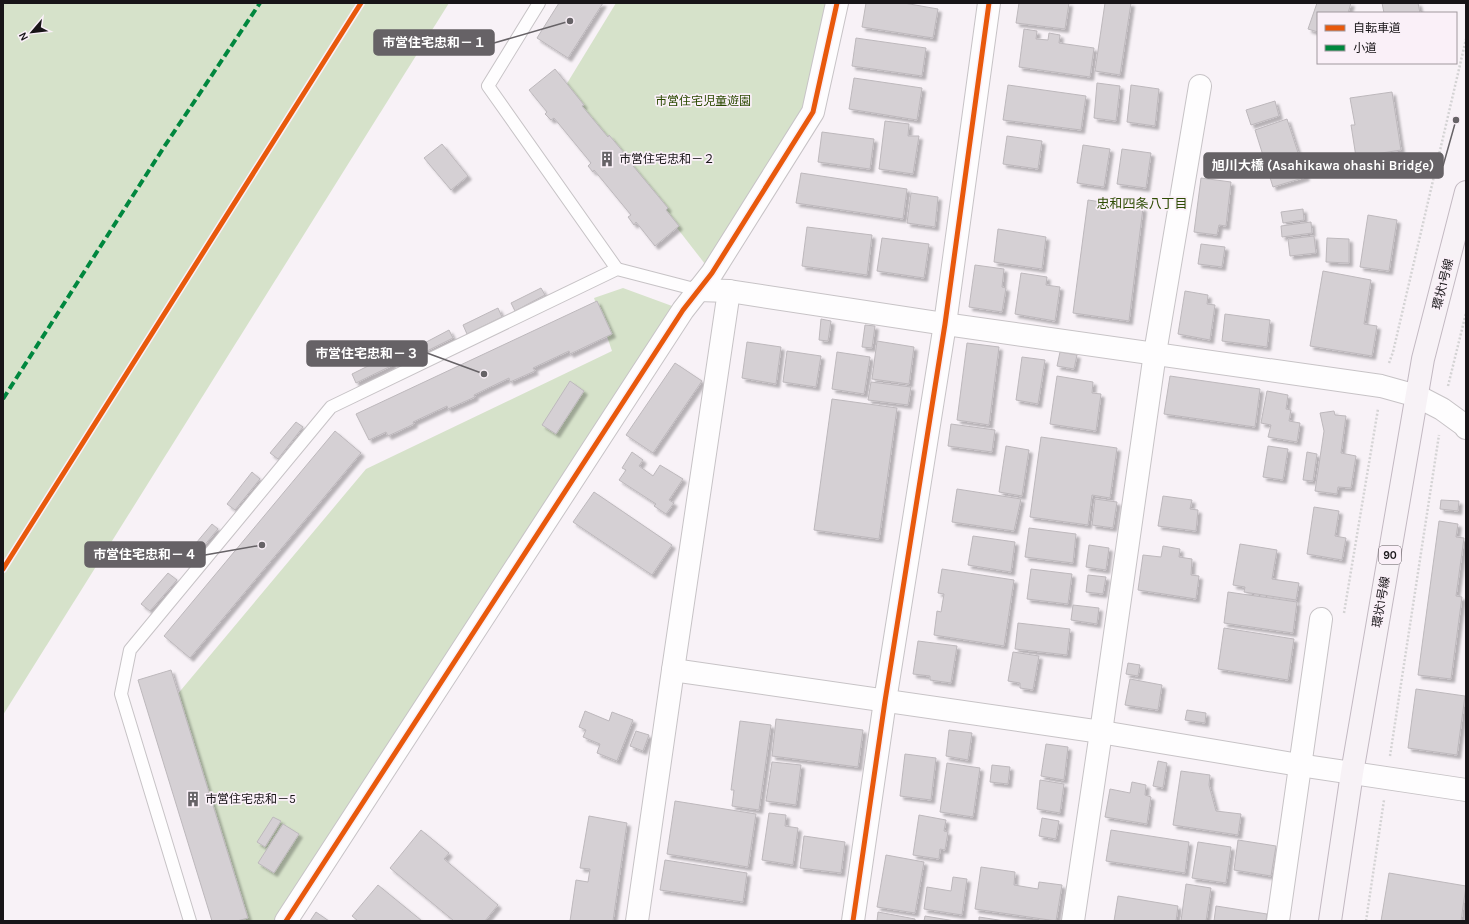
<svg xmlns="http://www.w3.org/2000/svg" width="1469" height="924" font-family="Karla,'Noto Sans JP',sans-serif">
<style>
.green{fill:#d6e2ca}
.building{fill:#d5d0d4;stroke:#bdb8bc;filter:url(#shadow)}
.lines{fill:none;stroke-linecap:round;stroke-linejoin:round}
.lane-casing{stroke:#c7c3c6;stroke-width:14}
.street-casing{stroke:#c7c3c6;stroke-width:24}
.primary-casing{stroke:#c3b9c2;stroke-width:24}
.path{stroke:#d4d3d4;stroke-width:2.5;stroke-dasharray:2 2;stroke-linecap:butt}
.lane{stroke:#fefdfe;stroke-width:12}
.street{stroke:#fefdfe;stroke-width:22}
.primary{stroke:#f7f2f6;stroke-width:22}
.quiet{stroke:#00873e;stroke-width:4;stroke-dasharray:8 4;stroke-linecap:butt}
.cycleway-casing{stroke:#faf0f8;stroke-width:8}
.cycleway{stroke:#e8590c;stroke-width:5}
.labels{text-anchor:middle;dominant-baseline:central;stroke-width:3.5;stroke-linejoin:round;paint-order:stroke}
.shield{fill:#faf0f8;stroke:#5c575b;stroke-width:1}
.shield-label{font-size:11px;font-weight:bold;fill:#181518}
.park-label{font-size:12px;fill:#2b4900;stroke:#faf0f8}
.poi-label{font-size:12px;fill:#181518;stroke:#faf0f8;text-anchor:start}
.street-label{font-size:12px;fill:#181518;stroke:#faf0f8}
.neighbourhood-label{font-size:13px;fill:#2e4c04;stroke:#faf0f8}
.leader{fill:none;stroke:#666266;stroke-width:1.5}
.callout-dot{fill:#666266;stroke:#faf0f8;stroke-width:1.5}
.callout{fill:#666266;stroke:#666266;stroke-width:1.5}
.callout-label{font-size:13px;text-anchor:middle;font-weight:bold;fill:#fff}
</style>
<defs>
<filter id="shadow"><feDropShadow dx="3.5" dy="3.5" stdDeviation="1" flood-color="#0004"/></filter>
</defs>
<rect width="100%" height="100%" fill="#f8f2f7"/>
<g class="green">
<polygon points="3,3 449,3 3,715"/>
<polygon points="616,3 837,3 813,112 712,273 566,85"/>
<polygon points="623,288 683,310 286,921 236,921 171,702 366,469 612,351 594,298"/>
</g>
<g class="building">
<polygon points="559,3 603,3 568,58 537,38"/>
<polygon points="866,3 904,3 938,9 933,38 862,27"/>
<polygon points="1019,3 1069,3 1065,29 1016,23"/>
<polygon points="1105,3 1131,3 1120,75 1095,71"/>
<polygon points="1317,3 1351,3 1348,13 1318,13 1318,32 1308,29"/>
<polygon points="1382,3 1418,3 1420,13 1384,13"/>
<polygon points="1024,29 1037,31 1036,39 1048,40 1049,33 1060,35 1059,43 1094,48 1090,77 1019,67"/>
<polygon points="856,38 926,48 922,76 852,66"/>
<polygon points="555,69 584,105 582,106 608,137 609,135 625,154 624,155 668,208 666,210 679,226 655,246 636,222 634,225 628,217 631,215 594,170 593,172 588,166 591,163 554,118 551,120 545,114 547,112 529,90"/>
<polygon points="854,78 922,88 917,120 849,109"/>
<polygon points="1097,83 1120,86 1116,121 1094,118"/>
<polygon points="1008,85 1086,96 1081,130 1003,120"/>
<polygon points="1131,85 1159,89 1155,126 1127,122"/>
<polygon points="1392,92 1401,150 1356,157 1351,125 1355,125 1350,98"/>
<polygon points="1275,101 1279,116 1251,125 1246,110"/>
<polygon points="1287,119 1306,177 1273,187 1255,130"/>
<polygon points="885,121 909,124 908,136 919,136 913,174 879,169"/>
<polygon points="822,132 874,139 870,169 818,162"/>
<polygon points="1007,136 1042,141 1038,169 1003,164"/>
<polygon points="442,144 468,176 451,190 424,158"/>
<polygon points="1083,145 1110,149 1104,187 1077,183"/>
<polygon points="1122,149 1151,153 1146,188 1117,184"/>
<polygon points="801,173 907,189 903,219 796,203"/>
<polygon points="1201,178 1231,182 1226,226 1219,225 1217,235 1194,232"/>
<polygon points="911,193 938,197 935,227 907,223"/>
<polygon points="1088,200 1143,208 1129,321 1073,313"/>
<polygon points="1303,209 1304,220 1283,223 1281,212"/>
<polygon points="1368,215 1397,220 1389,271 1360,267"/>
<polygon points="1311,222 1312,233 1282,237 1281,226"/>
<polygon points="807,227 872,235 867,275 802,266"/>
<polygon points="998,229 1046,237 1042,269 994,262"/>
<polygon points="1314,236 1316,253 1290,256 1288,239"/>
<polygon points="882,238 929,244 924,278 877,271"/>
<polygon points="1327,238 1349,239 1349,263 1326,262"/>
<polygon points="1201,244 1225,247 1222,267 1198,264"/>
<polygon points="975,265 1004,269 1002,287 1006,288 1002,312 969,307"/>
<polygon points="1323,271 1371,280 1364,324 1377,326 1372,356 1310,346"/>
<polygon points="1021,273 1047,277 1046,285 1060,287 1055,321 1015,314"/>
<polygon points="541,288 545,295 515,311 511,303"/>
<polygon points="1185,291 1208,295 1207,304 1215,305 1210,340 1178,334"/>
<polygon points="597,301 612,334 570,354 569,351 533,368 535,371 510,382 509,378 474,395 475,397 448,409 447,406 413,422 414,424 388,436 386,432 369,440 356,414"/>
<polygon points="498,308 502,317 467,334 463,325"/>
<polygon points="1225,314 1270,320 1267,347 1222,341"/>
<polygon points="821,319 831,321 828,341 819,340"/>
<polygon points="865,325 875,326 872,348 862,347"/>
<polygon points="449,330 453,338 417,356 413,349"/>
<polygon points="877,341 914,347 909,384 872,379"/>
<polygon points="747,342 781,347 776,384 742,378"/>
<polygon points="967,343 999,347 989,425 957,420"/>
<polygon points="787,351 821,356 816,387 783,382"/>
<polygon points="837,352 870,357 864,394 832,389"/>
<polygon points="1060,352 1077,355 1074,369 1057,366"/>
<polygon points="388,356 393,365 356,383 352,374"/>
<polygon points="1022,357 1045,360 1038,404 1016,400"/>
<polygon points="675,363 702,381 653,453 626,435"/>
<polygon points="1057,376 1093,382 1092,393 1101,394 1096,431 1050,424"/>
<polygon points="1170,376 1260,389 1255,427 1164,414"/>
<polygon points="570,381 584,391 556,434 542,425"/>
<polygon points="871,382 911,387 908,405 868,400"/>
<polygon points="1267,391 1288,395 1286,409 1291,410 1289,421 1300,423 1297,442 1268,437 1271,425 1261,423"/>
<polygon points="832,399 897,408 879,539 814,530"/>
<polygon points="1334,411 1335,415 1346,416 1341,453 1356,456 1351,488 1338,487 1337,494 1315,491 1324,431 1320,413"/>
<polygon points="296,422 303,427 278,459 270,453"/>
<polygon points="951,424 995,430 992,452 948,446"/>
<polygon points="335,431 361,453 190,658 164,636"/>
<polygon points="1041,437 1117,448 1110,498 1092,495 1088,525 1030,517"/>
<polygon points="1006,446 1029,450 1022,496 999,492"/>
<polygon points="1268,446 1288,449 1283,480 1263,477"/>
<polygon points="632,452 643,460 639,466 653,476 660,465 683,479 669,500 674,503 666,514 654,506 656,504 619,480 626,470 622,468"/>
<polygon points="1307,452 1317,454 1313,481 1303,480"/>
<polygon points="252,472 260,479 235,510 227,504"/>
<polygon points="957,489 1021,499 1014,531 952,522"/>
<polygon points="594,492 672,545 652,575 573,522"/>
<polygon points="1163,496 1192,500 1190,509 1198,510 1196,531 1158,526"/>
<polygon points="1095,499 1117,502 1113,528 1092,525"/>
<polygon points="1441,500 1459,501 1458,511 1440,509"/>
<polygon points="1314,507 1339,511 1335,536 1346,538 1342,560 1307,554"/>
<polygon points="1439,521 1458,524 1456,537 1464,538 1456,596 1462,597 1451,679 1418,675"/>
<polygon points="212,524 218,529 192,560 186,555"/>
<polygon points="1029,528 1076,534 1073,563 1025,557"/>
<polygon points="973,536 1015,542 1011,572 968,565"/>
<polygon points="1240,544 1277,550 1272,579 1299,583 1296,600 1244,592 1245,587 1233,585"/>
<polygon points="1089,545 1109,548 1106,570 1086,567"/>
<polygon points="1163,546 1180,549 1179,557 1192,559 1191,575 1199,576 1196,599 1138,590 1143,555 1161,557"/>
<polygon points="942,569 1014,580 1004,646 934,635 937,611 941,612 944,594 938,593"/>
<polygon points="1031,569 1072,574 1068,604 1027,599"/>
<polygon points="168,573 177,580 150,611 141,604"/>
<polygon points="1088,575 1106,577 1103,594 1086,592"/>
<polygon points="1228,592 1297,602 1293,633 1224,623"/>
<polygon points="1073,605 1099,608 1097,624 1071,620"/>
<polygon points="1018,623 1070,629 1067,655 1015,649"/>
<polygon points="1224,628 1294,639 1288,680 1218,669"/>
<polygon points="918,641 957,646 951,683 930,680 930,676 913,674"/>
<polygon points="1013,652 1039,656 1033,690 1020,688 1020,683 1008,681"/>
<polygon points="1128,663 1140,665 1138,676 1126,674"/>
<polygon points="171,670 248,918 237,921 212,921 138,680"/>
<polygon points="1130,679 1162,685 1158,710 1125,705"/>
<polygon points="1416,689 1465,696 1457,755 1408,748"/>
<polygon points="1187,710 1206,713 1205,723 1185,720"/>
<polygon points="585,711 609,721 612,712 633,720 617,761 597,753 600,744 583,737 586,730 579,727"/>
<polygon points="776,719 863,730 858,767 772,756"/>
<polygon points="740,721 771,725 759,810 732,806 734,790 731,790"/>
<polygon points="949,730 972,733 968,760 946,756"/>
<polygon points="636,731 649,735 643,751 630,746"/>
<polygon points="1046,744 1068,747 1064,780 1041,776"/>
<polygon points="905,754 936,758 931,800 900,796"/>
<polygon points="1158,761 1167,763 1163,788 1153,786"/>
<polygon points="772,762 801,765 796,805 766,801"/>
<polygon points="947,763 980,768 973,817 940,812"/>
<polygon points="992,765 1010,767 1008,784 990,782"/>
<polygon points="1181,771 1210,775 1209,785 1216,811 1241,814 1238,835 1173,825"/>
<polygon points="1040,780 1064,784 1060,813 1037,809"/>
<polygon points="1132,782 1146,785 1145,795 1151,797 1147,824 1105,817 1110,789 1130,793"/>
<polygon points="675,801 756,814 748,867 667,854"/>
<polygon points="769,813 786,815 785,826 798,828 793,865 762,860"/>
<polygon points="919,815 946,820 944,831 948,832 945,850 940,849 939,859 913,855"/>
<polygon points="589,816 627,823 613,921 570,921 576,880 588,882 590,869 580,868"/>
<polygon points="273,817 281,821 265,847 257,842"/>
<polygon points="1042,818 1059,821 1056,839 1039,836"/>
<polygon points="283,824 299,834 274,873 258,863"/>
<polygon points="421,830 449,853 444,859 498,905 485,921 454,921 390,868"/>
<polygon points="1111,830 1189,842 1185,873 1106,861"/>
<polygon points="804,836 845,842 841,873 800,868"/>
<polygon points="1238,840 1276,846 1271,876 1234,870"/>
<polygon points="1198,842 1231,847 1226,883 1192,878"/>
<polygon points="886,855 924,862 915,913 877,907"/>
<polygon points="665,860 747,873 743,902 660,890"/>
<polygon points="981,867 1015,872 1014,885 1038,889 1039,882 1062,885 1056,921 975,909"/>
<polygon points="1389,873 1466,886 1461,921 1381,921"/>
<polygon points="953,877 967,879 962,915 924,909 927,887 951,891"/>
<polygon points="1186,884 1211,888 1206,921 1181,921"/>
<polygon points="378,885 422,921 358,921 352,916"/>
<polygon points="1118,896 1178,906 1176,921 1114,921"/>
<polygon points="1216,906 1267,914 1266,921 1214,921"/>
<polygon points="316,912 329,921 310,921"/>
<polygon points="878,912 915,919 915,921 877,921"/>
<polygon points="925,916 955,921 924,921"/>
<polygon points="979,917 1005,921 979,921"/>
</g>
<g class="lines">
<g class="lane-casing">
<g id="lane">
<polyline points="539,3 488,86 617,269"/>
<polyline points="190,921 121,694 130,650 331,407 617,269 698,290"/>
</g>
</g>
<g class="street-casing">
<g id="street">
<polyline points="698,290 729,291 945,324 1381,386 1417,396 1442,409 1464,425 1466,428"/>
<polyline points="673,670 1101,732 1299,765 1466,790"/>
<polyline points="286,921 683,310 712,273 813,112 837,3"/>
<polyline points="637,921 673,670 729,291"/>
<polyline points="853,921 885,701 945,324 989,3"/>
<polyline points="1073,921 1101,732 1155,353 1200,86"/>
<polyline points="1278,921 1321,619"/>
</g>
</g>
<g class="primary-casing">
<polyline id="primary" points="1330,921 1352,773 1423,359 1466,192"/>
</g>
<g class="path">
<polyline points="1389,363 1393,352 1466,39"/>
<polyline points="1448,386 1466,313"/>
<polyline points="1344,613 1378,409"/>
<polyline points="1390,756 1439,435"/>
<polyline points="1366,921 1384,800"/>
</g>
<use href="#lane" class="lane"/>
<use href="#street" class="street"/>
<use href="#primary" class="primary"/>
<polyline class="quiet" points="3,399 164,147 260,3"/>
<g class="cycleway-casing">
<g id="cycleway">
<polyline points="3,569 361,3"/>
<polyline points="286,921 683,310 712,273 813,112 837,3"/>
<polyline points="853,921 885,701 945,324 989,3"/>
</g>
</g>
<use href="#cycleway" class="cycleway"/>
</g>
<defs>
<g id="building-bare" transform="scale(1.2)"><path d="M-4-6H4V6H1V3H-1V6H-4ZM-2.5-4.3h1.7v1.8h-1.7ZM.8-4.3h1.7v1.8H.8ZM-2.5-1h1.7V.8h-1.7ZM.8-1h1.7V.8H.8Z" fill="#666266" stroke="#faf0f8" stroke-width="2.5" paint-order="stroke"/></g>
</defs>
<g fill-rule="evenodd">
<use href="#building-bare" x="607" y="159"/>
<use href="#building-bare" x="193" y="799"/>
</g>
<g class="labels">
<rect class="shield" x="1379" y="546" width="22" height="18" rx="3"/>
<g class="shield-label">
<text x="1390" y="555">90</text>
</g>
<g class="park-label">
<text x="703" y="101">市営住宅児童遊園</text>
</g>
<g class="poi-label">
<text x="619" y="159">市営住宅忠和－２</text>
<text x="205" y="799">市営住宅忠和－5</text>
</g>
<g class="street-label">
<text transform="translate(1443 284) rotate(-76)">環状1号線</text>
<text transform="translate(1381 602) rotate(-80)">環状1号線</text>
</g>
<g class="neighbourhood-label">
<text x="1142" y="203">忠和四条八丁目</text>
</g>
</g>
<path class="leader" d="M570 21L494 43M1456 120L1443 166M484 374L427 353M262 545L205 555"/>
<g class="callout-dot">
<circle cx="570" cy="21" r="4"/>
<circle cx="1456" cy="120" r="4"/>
<circle cx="484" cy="374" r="4"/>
<circle cx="262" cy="545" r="4"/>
</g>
<g class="callout">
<rect x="374" y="30" width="120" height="25" rx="4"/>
<rect x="1204" y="153" width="239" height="25" rx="4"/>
<rect x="307" y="341" width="120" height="25" rx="4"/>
<rect x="85" y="542" width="120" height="25" rx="4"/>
</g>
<g class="callout-label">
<text x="434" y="47">市営住宅忠和－１</text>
<text x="1323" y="170">旭川大橋 (Asahikawa ohashi Bridge)</text>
<text x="367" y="358">市営住宅忠和－３</text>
<text x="145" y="559">市営住宅忠和－４</text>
</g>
<rect width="1469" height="924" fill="none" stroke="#181518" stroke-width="8"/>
<rect x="1317" y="12" width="140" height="52" fill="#faf0f8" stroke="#a0989e"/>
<rect x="1325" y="25" width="20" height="6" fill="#e8590c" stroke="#a0989e"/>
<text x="1353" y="32" font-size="12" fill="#181518">自転車道</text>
<rect x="1325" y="45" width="20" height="6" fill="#00873e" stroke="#a0989e"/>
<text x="1353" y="52" font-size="12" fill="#181518">小道</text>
<g transform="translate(32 32) rotate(242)" stroke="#faf0f8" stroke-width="3" paint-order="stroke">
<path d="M0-3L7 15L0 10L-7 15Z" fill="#181518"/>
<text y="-6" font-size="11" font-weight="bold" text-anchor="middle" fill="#181518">N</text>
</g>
</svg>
